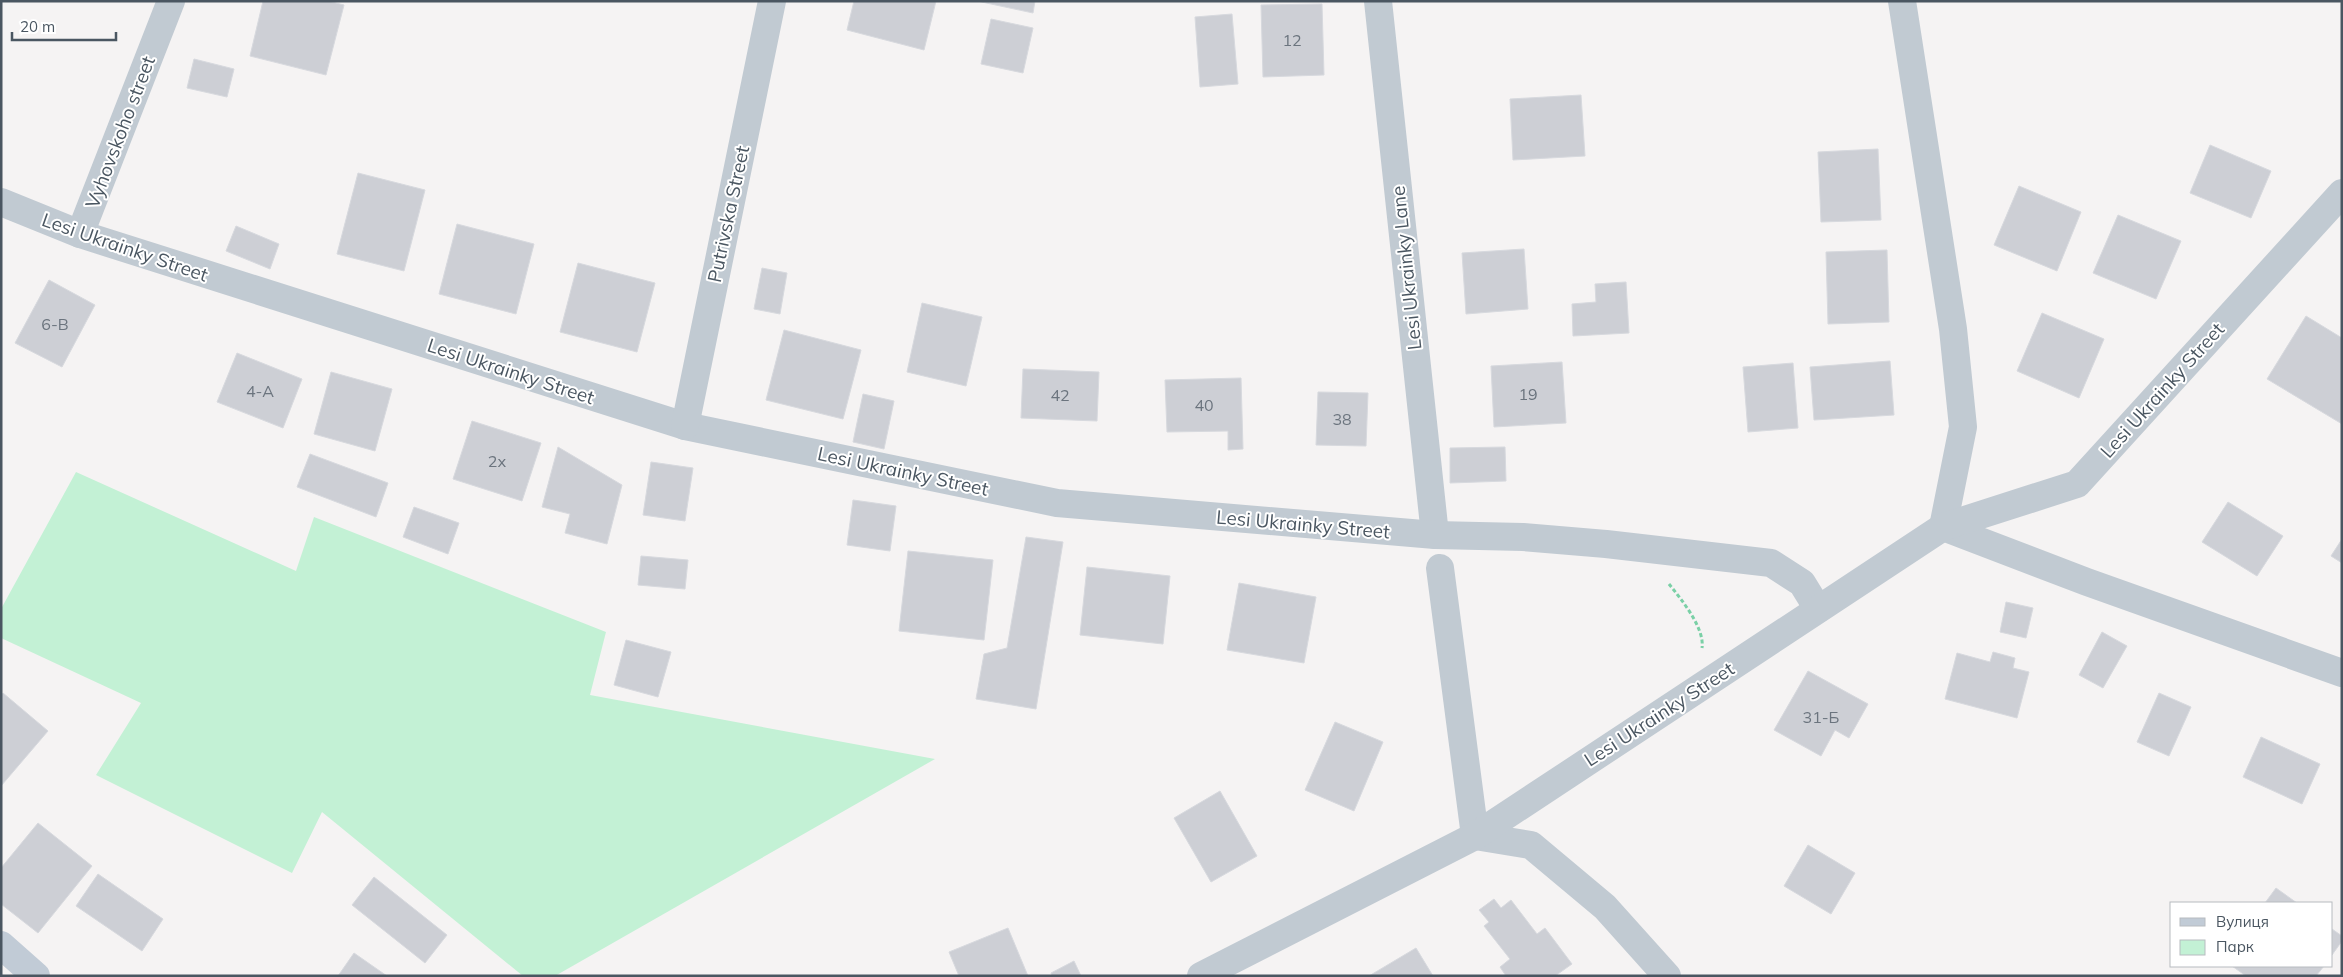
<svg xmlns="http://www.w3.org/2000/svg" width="2343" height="977" font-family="Mulish,sans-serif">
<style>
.green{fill:#c3f1d5}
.building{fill:#cdcfd5;stroke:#d7d9de}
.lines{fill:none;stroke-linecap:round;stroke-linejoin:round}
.path{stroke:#7ad0a6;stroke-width:3;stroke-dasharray:4 2.5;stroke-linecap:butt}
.street{stroke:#c1cad2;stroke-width:28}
.secondary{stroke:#c1cbd6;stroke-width:28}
.labels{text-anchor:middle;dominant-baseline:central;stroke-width:4;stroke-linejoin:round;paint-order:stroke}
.number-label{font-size:16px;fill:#6b747e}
.street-label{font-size:19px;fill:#4a5661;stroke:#fff}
</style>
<rect width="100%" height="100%" fill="#f5f3f3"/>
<polygon class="green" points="76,472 296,571 314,517 606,632 590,695 935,759 555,976 523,976 322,812 292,873 96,775 141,703 1,638 1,609"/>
<g class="building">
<polygon points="263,1 328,1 344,5 326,75 250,56"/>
<polygon points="854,1 936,1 924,50 847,30"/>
<polygon points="977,1 1035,1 1033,13"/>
<polygon points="1322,4 1324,75 1263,77 1261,5"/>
<polygon points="1232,14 1238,84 1200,87 1195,17"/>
<polygon points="991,19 1033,28 1023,73 981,64"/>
<polygon points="194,59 234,69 227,97 187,88"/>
<polygon points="1581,95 1585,156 1513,160 1510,99"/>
<polygon points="2210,145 2271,171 2251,218 2190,193"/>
<polygon points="1878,149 1881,220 1821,222 1818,152"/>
<polygon points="358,173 425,190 404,271 337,254"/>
<polygon points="2019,186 2081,212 2057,271 1994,245"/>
<polygon points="2118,215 2181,241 2156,299 2093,273"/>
<polygon points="457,224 534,244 516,314 439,294"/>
<polygon points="236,226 279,244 270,269 226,251"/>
<polygon points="1524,249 1528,309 1466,314 1462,253"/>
<polygon points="1887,250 1889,322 1828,324 1826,252"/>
<polygon points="578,263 655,283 637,352 560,332"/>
<polygon points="762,268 787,273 780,314 754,309"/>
<polygon points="49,280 95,305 62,367 15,343"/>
<polygon points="1626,282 1629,333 1573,336 1572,304 1596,302 1595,284"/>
<polygon points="922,303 982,317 966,386 907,372"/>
<polygon points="2042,313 2104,339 2079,398 2017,371"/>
<polygon points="2306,316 2342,338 2342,424 2267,379"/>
<polygon points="784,330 861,350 843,419 766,400"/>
<polygon points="237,353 302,379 283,428 217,402"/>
<polygon points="1890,361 1894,415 1814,420 1810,367"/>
<polygon points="1562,362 1566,423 1494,427 1491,366"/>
<polygon points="1793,363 1798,428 1748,432 1743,367"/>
<polygon points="1023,369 1099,372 1097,421 1021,418"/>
<polygon points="331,372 392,389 375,451 314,434"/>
<polygon points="1241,378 1243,449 1228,450 1228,431 1167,432 1165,380"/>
<polygon points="1318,392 1368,393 1366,446 1316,445"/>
<polygon points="863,394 894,401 884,449 853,442"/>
<polygon points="472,421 541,443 522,501 453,479"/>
<polygon points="558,447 622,485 607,544 565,533 570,514 542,507"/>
<polygon points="1505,447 1506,481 1450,483 1450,448"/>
<polygon points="310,454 388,483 376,517 297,487"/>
<polygon points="651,462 693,468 685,521 643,515"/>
<polygon points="853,500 896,506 890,551 847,545"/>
<polygon points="2228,502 2283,536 2257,576 2202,542"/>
<polygon points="414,507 459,523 448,554 403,537"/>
<polygon points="1026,537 1063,542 1036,709 976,699 984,654 1007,648"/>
<polygon points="2342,539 2342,563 2331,556"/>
<polygon points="908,551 993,560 984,640 899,631"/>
<polygon points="641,556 688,560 685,589 638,585"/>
<polygon points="1087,567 1170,576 1163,644 1080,635"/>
<polygon points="1239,583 1316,597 1304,663 1227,650"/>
<polygon points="2006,602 2033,608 2026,638 2000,632"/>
<polygon points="2102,632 2127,646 2103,688 2079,675"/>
<polygon points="626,640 671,652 658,697 614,685"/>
<polygon points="1993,652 2015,658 2013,668 2029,672 2017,718 1945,699 1957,653 1990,662"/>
<polygon points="1808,671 1868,704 1849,738 1835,730 1821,756 1774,730"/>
<polygon points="3,693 48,731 1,786 1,695"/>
<polygon points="2159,693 2191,707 2169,756 2137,742"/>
<polygon points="1335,722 1383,742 1354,811 1305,790"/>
<polygon points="2261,737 2320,764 2302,804 2243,777"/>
<polygon points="1220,791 1257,856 1211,882 1174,818"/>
<polygon points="38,823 92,866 38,933 1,904 1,868"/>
<polygon points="1808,845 1855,873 1831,914 1784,886"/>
<polygon points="98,874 163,919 142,951 76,906"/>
<polygon points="374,877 447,935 425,963 352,905"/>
<polygon points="2276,888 2297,903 2265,903"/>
<polygon points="1494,899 1501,908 1511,900 1537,934 1545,928 1572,964 1555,976 1506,976 1500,967 1510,959 1484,926 1489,922 1479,910"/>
<polygon points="1008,928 1028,976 959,976 949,952"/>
<polygon points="2332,929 2342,936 2342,941 2332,955"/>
<polygon points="1416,948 1433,976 1369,976"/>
<polygon points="354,953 387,976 338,976"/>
<polygon points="1074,961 1081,976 1052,976 1051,973"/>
<polygon points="2232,966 2324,966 2316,976 2246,976"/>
</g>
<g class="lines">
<path class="path" d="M1669,584C1681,599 1705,628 1702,648"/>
<g class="street">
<polyline points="1378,1 1435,535"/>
<polyline points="1902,1 1953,329 1963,427 1943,527 2087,582 2342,673"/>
<polyline points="1,202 80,234 685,426 1057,503 1435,535 1523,537 1606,544 1771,563 1802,583 1818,609"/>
<polyline points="80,234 171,1"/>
<polyline points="685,426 772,1"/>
<polyline points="1440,568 1475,836"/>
<polyline points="1475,836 1531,845 1605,907 1667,976"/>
<polyline points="1201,976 1475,836 1943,527 2077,484 2342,193"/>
</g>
<polyline class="secondary" points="1,945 36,976"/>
</g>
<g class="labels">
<g class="number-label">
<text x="1292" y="40">12</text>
<text x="55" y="324">6-В</text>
<text x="260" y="391">4-А</text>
<text x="1528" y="394">19</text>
<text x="1060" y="395">42</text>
<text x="1204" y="405">40</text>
<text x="1342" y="419">38</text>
<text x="497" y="461">2х</text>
<text x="1821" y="717">31-Б</text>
</g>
<g class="street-label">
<text transform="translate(120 132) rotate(-69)">Vyhovskoho street</text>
<text transform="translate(728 214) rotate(-78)">Putrivska Street</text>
<text transform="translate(125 247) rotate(19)">Lesi Ukrainky Street</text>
<text transform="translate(1406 268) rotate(-96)">Lesi Ukrainky Lane</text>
<text transform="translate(511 371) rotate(18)">Lesi Ukrainky Street</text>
<text transform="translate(2162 390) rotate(-48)">Lesi Ukrainky Street</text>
<text transform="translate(903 471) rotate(12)">Lesi Ukrainky Street</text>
<text transform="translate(1303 524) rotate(5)">Lesi Ukrainky Street</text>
<text transform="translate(1659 714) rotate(-33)">Lesi Ukrainky Street</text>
</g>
</g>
<rect width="2343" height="977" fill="none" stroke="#4a5661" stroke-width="5"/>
<rect x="2170" y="902" width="162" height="65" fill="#ffffff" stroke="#b7bbc0"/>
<rect x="2180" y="918" width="25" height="8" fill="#c1cbd6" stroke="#b7bbc0"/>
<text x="2216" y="927" font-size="15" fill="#4a5661">Вулиця</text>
<rect x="2180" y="940" width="25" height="15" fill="#c3f1d5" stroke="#b7bbc0"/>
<text x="2216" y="952" font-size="15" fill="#4a5661">Парк</text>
<path d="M12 32v8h104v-8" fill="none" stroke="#4a5661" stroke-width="2.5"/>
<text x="20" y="32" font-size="15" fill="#4a5661" stroke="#ffffff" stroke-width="4" paint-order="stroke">20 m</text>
</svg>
